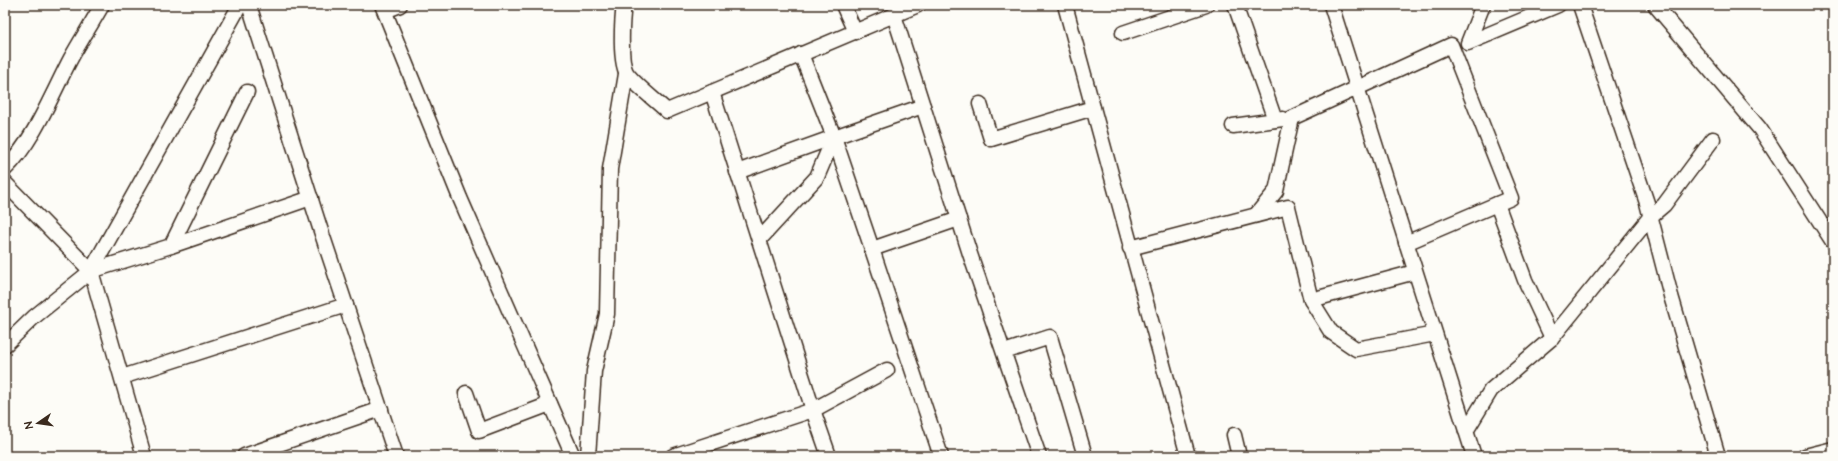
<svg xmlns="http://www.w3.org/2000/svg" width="1838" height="461" font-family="'Architects Daughter',sans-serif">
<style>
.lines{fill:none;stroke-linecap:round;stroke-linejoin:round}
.street-casing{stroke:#3b2a1e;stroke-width:17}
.street{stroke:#fdfcf7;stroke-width:14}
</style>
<rect width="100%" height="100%" fill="#fdfcf7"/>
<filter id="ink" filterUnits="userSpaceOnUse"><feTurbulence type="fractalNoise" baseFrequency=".025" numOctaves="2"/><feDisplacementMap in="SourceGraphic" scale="8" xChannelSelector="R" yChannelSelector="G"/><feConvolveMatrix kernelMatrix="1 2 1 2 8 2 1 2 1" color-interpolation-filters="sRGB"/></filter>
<g filter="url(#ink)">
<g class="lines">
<g class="street-casing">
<g id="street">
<polyline points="249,5 320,228 396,456"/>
<polyline points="382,5 460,198 573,456"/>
<path d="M624,5C622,19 619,65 628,75C639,88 654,99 667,111L918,5"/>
<polyline points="843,5 855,32"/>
<polyline points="1065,5 1188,456"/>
<polyline points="1235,5 1275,120"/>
<polyline points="1331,5 1474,456"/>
<polyline points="1483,5 1468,43 1558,5"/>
<polyline points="1580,5 1647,203 1671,296 1718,456"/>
<polyline points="1655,5 1760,129 1833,242"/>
<polyline points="385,11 400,5"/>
<polyline points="894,15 970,254 1039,456"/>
<polyline points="1123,33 1206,5"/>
<polyline points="801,54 834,137 872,249"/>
<polyline points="712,92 813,410 829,456"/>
<polyline points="980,104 991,139 1093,108"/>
<polyline points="1233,126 1283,119"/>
<path d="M5,169C33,143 53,92 71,58C81,40 92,23 102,5"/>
<polyline points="737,172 834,137"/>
<polyline points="5,183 91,271 34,317 5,345"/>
<polyline points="1497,204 1525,280 1552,338"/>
<polyline points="1256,215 1276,191 1292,118 1451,45 1511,198 1406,243"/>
<polyline points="759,240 817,177 834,137 923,106"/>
<polyline points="171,246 247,92"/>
<polyline points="1130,248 1288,207 1311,300 1415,272"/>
<polyline points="91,271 171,246 311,198"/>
<polyline points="1311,300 1331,332 1356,349 1435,334"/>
<polyline points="1004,352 1050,337 1085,456"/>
<polyline points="122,377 346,305"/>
<polyline points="466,393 479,431 550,404"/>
<polyline points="1466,431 1491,390 1552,338 1651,216 1664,205 1713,139"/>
<polyline points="1234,435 1239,456"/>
<polyline points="144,456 91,271 240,5"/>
<polyline points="244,456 381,409"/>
<polyline points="588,456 594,371 607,314 610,169 626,74"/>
<polyline points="673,456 813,410 887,370"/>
<polyline points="941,456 872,249 959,219"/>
<polyline points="1805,456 1833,449"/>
</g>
</g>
<use href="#street" class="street"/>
</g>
</g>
<rect width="1838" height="461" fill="none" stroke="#fdfcf7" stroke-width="20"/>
<rect x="10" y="10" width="1818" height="441" fill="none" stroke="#3b2a1e" stroke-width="1.5" filter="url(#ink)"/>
<g transform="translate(38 423) rotate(257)" stroke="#fdfcf7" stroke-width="3" paint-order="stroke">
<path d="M0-3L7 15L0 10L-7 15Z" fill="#3b2a1e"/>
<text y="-6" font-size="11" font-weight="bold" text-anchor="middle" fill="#3b2a1e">N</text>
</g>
</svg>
